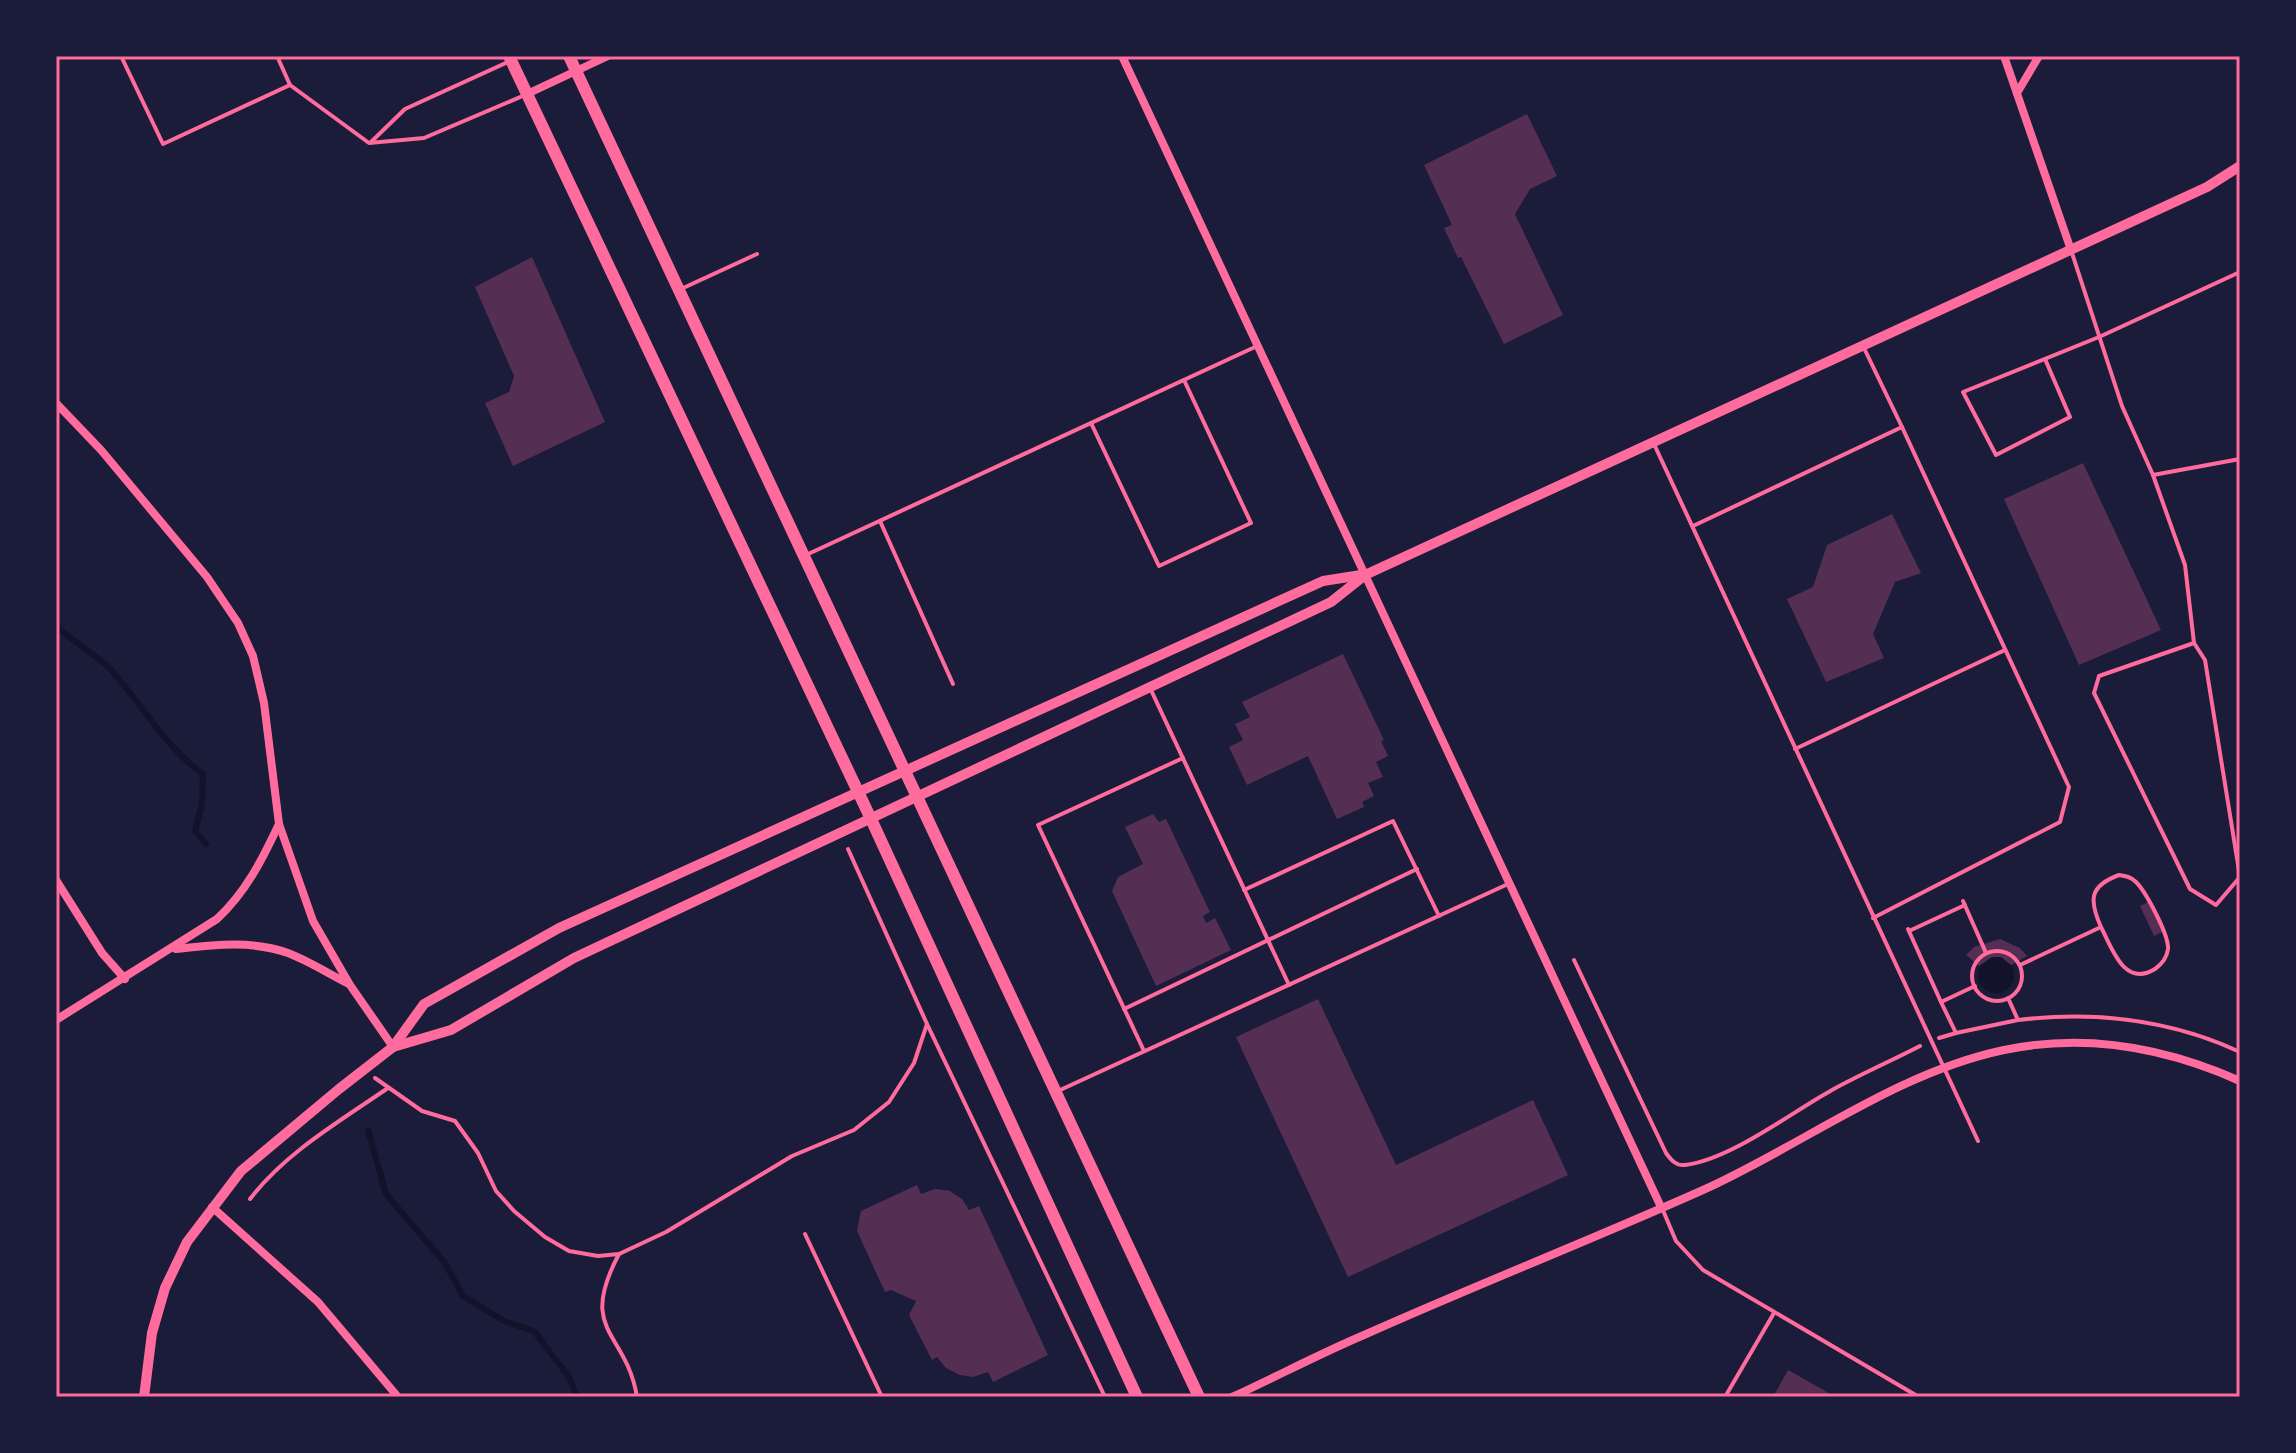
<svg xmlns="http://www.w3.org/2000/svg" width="2296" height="1453" font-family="Commissioner,sans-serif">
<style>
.water{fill:#12122b}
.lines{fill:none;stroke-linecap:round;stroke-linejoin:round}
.stream{stroke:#12122b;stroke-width:6}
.building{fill:#542f53}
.path{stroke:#ff6b9d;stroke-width:4}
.service{stroke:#ff6b9d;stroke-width:4}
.minor{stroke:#ff6b9d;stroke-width:8}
.tertiary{stroke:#ff6b9d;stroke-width:10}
.secondary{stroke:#ff6b9d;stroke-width:12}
.neatline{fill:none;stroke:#ff6b9d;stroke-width:3}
</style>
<rect width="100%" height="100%" fill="#1b1b3a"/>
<circle class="water" cx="1996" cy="975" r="18"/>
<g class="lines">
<g class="stream">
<path d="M56,625C73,643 97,654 113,672C143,706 166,748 203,774L202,804L195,831L206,844"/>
<polyline points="368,1130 386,1194 445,1263 463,1296 504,1321 534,1331 569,1377 577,1397"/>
</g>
</g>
<g class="building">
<polygon points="1527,114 1557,176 1530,189 1515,214 1563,315 1504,344 1461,257 1458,258 1444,228 1452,225 1424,165"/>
<polygon points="532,257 605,422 513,466 485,403 509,392 514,376 475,287"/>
<polygon points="2083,463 2161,630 2079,665 2004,499"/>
<polygon points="1892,514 1921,573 1895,582 1873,634 1884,658 1826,682 1787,599 1813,587 1827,545"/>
<polygon points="1343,654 1384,740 1381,741 1388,756 1376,762 1383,777 1368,783 1374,796 1362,802 1364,807 1337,819 1308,756 1247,785 1229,747 1243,740 1235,724 1250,717 1242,702"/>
<polygon points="1153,814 1159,822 1166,819 1210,912 1203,916 1206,923 1215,918 1231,950 1156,986 1112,891 1118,877 1143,864 1125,827"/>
<polygon points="2150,901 2164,931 2154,936 2140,906"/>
<polygon points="2000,939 2020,948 2027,956 2011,965 2001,957 1992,957 1979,966 1966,955 1974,947"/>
<polygon points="1318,999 1396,1165 1533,1100 1568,1175 1348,1277 1236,1037"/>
<polygon points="917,1185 921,1194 935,1189 950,1191 962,1199 969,1210 979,1206 1048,1355 993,1382 988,1372 973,1377 960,1375 946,1368 937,1357 932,1360 909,1315 916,1301 891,1290 885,1292 857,1231 861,1211"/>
<polygon points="1788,1370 1836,1397 1773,1397"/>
</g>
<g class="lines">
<g class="path">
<polyline points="848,849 927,1024 1105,1397"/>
<polyline points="1963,901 1986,953"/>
<polyline points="1908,929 1941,1002"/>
<polyline points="1909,931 1965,905"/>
<circle cx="1997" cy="976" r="25"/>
<path d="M1574,960L1666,1153C1671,1160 1676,1166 1685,1165C1730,1160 1792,1112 1832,1090C1861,1074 1891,1061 1920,1046"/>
<path d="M2020,965L2101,927C2112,948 2124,988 2155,969C2162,964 2167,957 2168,949C2169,935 2146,892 2136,882C2131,877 2126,876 2119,875C2089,886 2089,900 2101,927"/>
<path d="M2018,1020C2095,1011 2169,1019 2240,1052"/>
<polyline points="1956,1033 2018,1020 2008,998"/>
<polyline points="1939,1038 1956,1033 1941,1002 1975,986"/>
<polyline points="375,1078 422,1111 455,1121 478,1153 496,1191 514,1211 545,1237 569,1251 598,1256 619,1254 666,1232 792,1156 854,1130 889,1102 914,1063 927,1024"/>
<path d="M250,1199C285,1153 340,1121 388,1088"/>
<path d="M619,1254C577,1333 626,1330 637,1397"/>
</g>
<g class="service">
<polyline points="121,56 163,144 290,85 369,143 424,138 525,95"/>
<polyline points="277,56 290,85"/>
<polyline points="371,142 405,109 510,61"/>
<polyline points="2071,250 2122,406 2153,475 2240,459"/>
<polyline points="681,289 757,254"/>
<polyline points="2045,359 2070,417 1996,455 1963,392 2099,337 2240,272"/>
<polyline points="1091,423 1159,566 1251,523 1184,380"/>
<polyline points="1654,444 1978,1141"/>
<polyline points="2153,475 2185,565 2194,643"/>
<polyline points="880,521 953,684"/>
<polyline points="1693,526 1902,427 1864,348"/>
<polyline points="806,555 1255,347"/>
<polygon points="2194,643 2205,660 2240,877 2216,905 2190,889 2094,693 2099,676"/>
<polyline points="1151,690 1289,985"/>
<polyline points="1795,749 2005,650"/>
<polyline points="1244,890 1393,821 1439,916"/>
<polyline points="1873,918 2060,822 2069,787 1902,427"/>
<polyline points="1124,1009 1417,869"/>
<polyline points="1144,1051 1038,825 1183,758"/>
<polyline points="1058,1091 1508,884"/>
<polyline points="1662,1208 1676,1241 1703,1270 1919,1397"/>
<polyline points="805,1234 882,1397"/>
<polyline points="1725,1397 1774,1313"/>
</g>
<g class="minor">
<polyline points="1122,56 1661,1207"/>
<polyline points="2004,56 2071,250"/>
<polyline points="2017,93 2039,56"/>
<polyline points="527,94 608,56"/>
<polyline points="56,403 101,450 207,577 238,623 253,656 264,703 279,824 313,921 350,985 393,1047"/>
<polyline points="56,880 102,953 125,979"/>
<path d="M176,949C213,945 251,940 288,953C309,961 329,974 349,984"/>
<path d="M56,1020L217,919C246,892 262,860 279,824"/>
<polyline points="212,1207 318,1302 398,1397"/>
<path d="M1232,1397C1276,1377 1319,1354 1364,1335C1476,1285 1591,1240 1703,1190C1803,1145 1895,1073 2004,1050C2085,1033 2166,1048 2240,1081"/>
</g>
<g class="tertiary">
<polyline points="393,1047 451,1030 574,958 1331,602 1365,575 2207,187 2240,166"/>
<polyline points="144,1397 152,1333 165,1288 187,1242 241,1171 339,1089 393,1047 424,1004 559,928 1323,581 1361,575"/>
</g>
<g class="secondary">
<polyline points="509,56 871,819 1137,1397"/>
<polyline points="569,56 1199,1397"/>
</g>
</g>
<rect width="2296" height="1453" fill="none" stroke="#1b1b3a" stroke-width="116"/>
<rect x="58" y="58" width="2180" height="1337" class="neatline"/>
</svg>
